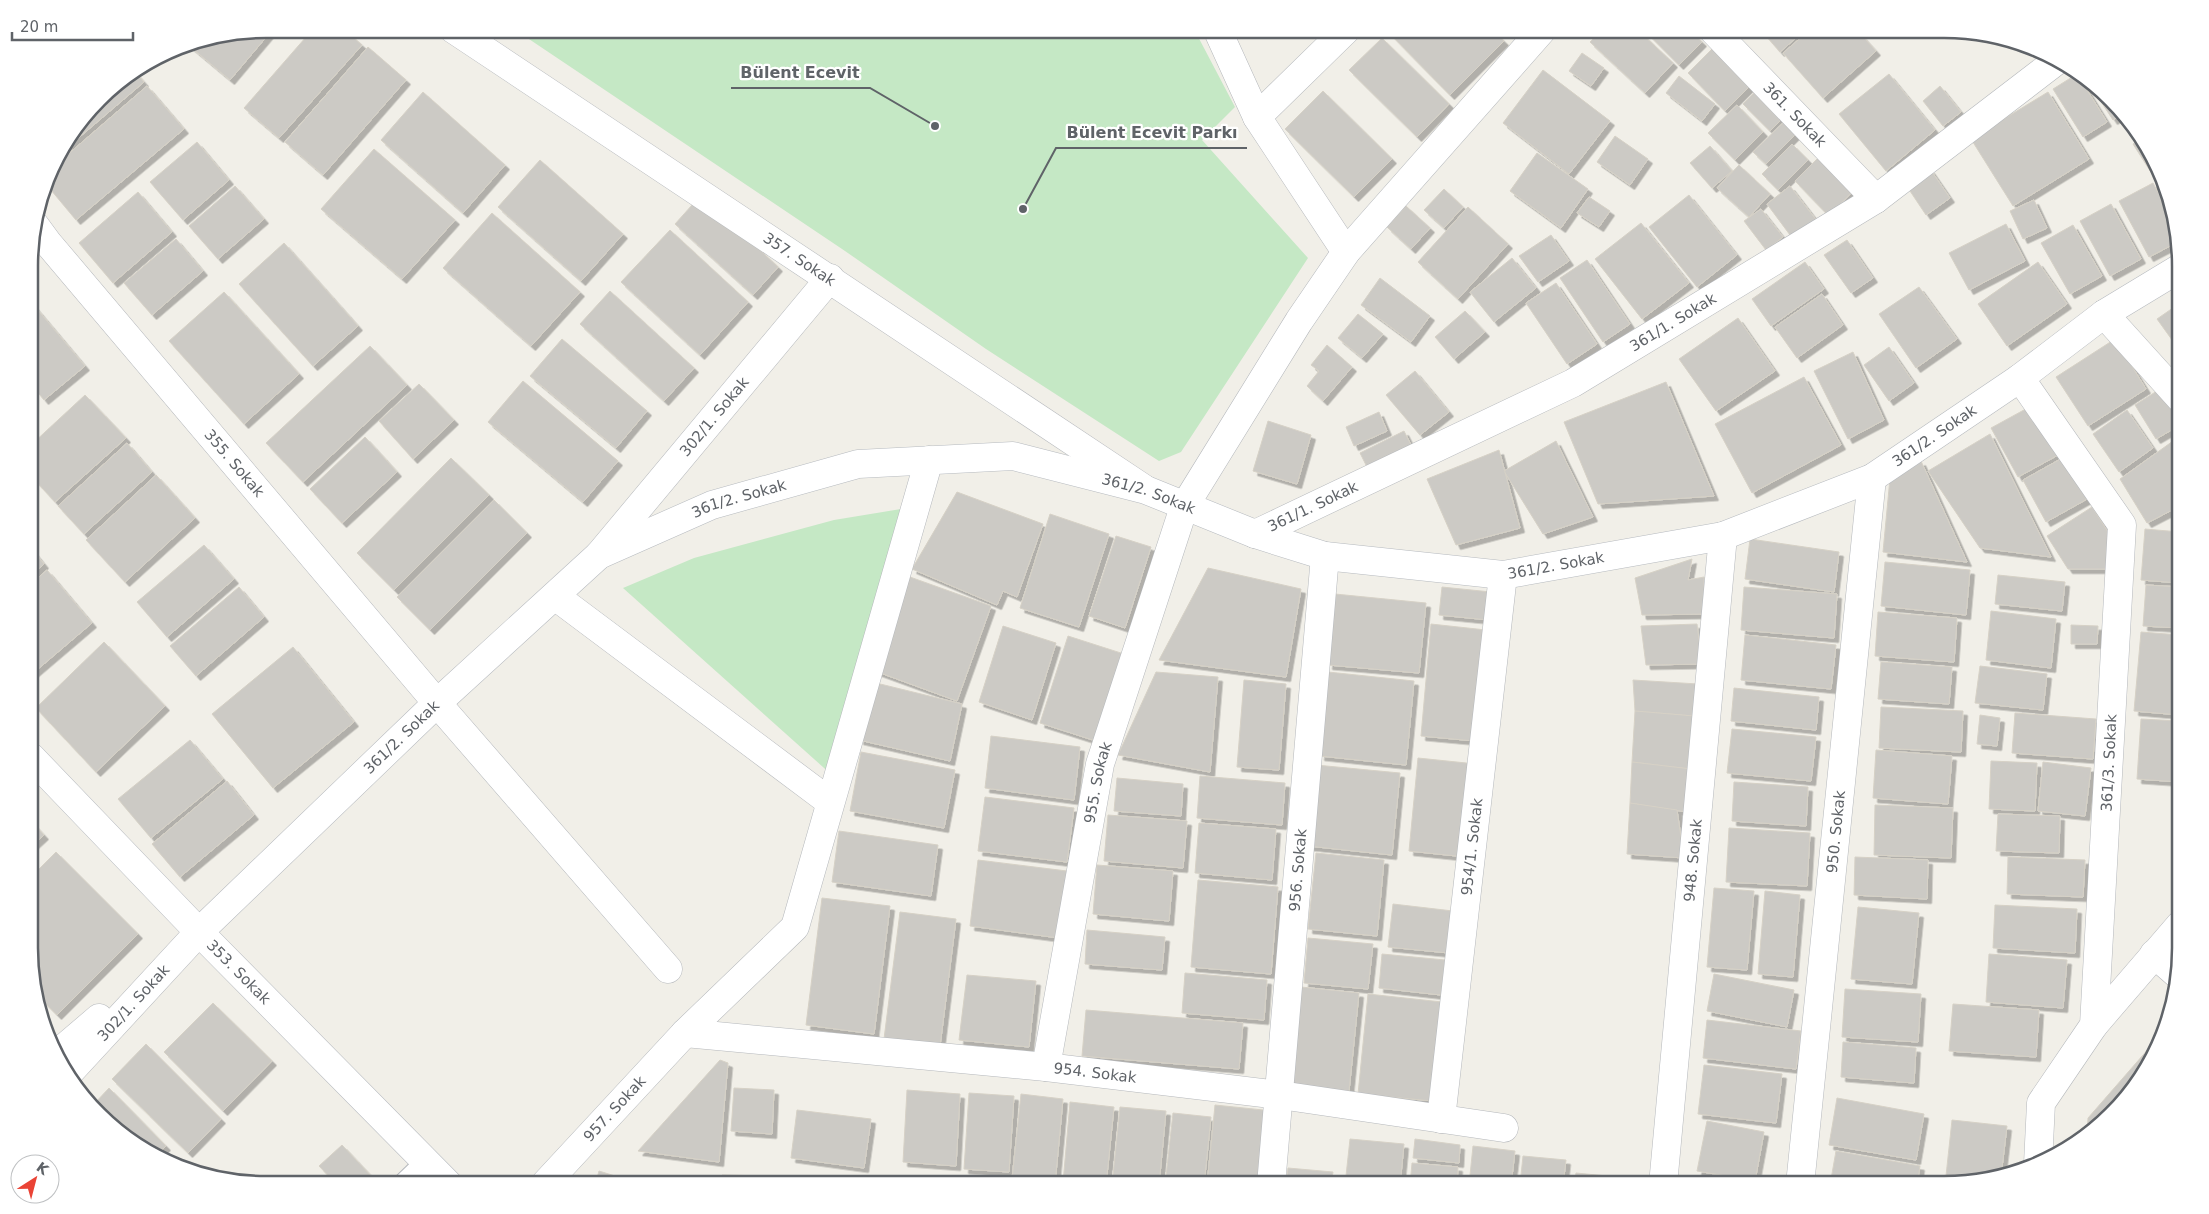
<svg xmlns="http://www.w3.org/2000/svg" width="2209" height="1214" font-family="'DejaVu Sans',sans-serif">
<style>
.green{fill:#c5e8c5}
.building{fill:#cccac5;stroke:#d6d1c6;filter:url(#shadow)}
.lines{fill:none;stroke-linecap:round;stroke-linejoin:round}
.lane-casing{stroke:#b5b8bc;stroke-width:18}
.street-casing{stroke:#b5b8bc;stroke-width:29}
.secondary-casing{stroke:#b6babf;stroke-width:29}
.lane{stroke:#fff;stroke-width:16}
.street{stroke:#fff;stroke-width:28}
.secondary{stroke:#fff;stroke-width:28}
.labels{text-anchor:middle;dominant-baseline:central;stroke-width:4.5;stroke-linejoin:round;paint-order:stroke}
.street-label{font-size:15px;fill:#5f6368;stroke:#fff}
.rim{fill:none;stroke:#5f6368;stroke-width:2.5}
.leader{fill:none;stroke:#5f6368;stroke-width:2}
.callout-dot{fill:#5f6368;stroke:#fff;stroke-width:2}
.callout-label{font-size:16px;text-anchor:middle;font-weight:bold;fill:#5f6368;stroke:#fff;stroke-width:4.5;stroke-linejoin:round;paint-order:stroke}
</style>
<defs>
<filter id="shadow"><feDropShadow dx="4.5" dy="4.5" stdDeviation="0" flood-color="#0004"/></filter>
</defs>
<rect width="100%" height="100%" fill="#f1efe8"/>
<g class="green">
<polygon points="514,29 1194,29 1235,107 1202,140 1308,258 1181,452 1159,461 986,349 845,251"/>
<polygon points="907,508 833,776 623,588 694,558 834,520"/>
</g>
<g class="building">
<polygon points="265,29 273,29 230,80 187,44"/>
<polygon points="313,29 344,29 362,45 279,138 244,108"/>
<polygon points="1391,29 1491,29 1504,41 1450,95 1388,32"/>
<polygon points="1603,29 1637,29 1673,63 1645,93 1590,42"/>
<polygon points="1643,29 1688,29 1702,42 1679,65"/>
<polygon points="1760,29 1806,29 1780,52"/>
<polygon points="1811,29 1856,29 1876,51 1823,98 1783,53"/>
<polygon points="1382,38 1449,104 1417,137 1349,70"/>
<polygon points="368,47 406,80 323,175 285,142"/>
<polygon points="1713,48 1750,86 1725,111 1688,73"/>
<polygon points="1582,53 1604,68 1591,86 1569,71"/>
<polygon points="1543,70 1610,121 1569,174 1503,123"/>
<polygon points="135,72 144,82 55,158 109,88"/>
<polygon points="1889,74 1935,130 1886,171 1839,114"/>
<polygon points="2077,74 2107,122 2083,137 2053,89"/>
<polygon points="1679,76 1715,104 1702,121 1666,93"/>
<polygon points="147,86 184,129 76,220 46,184 51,169"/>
<polygon points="1940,86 1961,112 1943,126 1923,101"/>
<polygon points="1759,88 1786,115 1770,131 1743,104"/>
<polygon points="1323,91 1392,159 1354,197 1285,129"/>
<polygon points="2094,91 2121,115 2113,120"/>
<polygon points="423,92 505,165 463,213 381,140"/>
<polygon points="2048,92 2089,159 2013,206 1971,139"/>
<polygon points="1737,105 1763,132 1735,160 1708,133"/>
<polygon points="1787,119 1799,131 1766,164 1753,152"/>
<polygon points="1615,136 1648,159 1630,185 1597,162"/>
<polygon points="2143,138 2160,173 2154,177 2133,144"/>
<polygon points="197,142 229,180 183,220 150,182"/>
<polygon points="1792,144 1808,160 1778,190 1762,174"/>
<polygon points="1710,146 1732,171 1712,188 1690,163"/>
<polygon points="374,149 455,220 402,279 321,209"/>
<polygon points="1537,153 1588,189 1561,228 1510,191"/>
<polygon points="1820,156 1854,190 1829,216 1795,181"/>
<polygon points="540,160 623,234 581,281 498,207"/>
<polygon points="1739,165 1770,194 1749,217 1717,188"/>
<polygon points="1930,169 1950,198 1926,215 1906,185"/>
<polygon points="2163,180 2168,190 2170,202 2158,183"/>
<polygon points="2153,183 2174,222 2178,242 2149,257 2119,201"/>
<polygon points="235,186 264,219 218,259 189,226"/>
<polygon points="1790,186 1817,221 1793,239 1767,204"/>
<polygon points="1444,189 1463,207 1444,228 1424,210"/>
<polygon points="138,192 172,232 113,283 79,243"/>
<polygon points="701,195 778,267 753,295 675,224"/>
<polygon points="1689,195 1737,255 1697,287 1649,227"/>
<polygon points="1589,197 1610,211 1599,227 1577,213"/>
<polygon points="2034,200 2047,228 2023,239 2010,211"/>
<polygon points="2111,204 2141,259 2110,276 2080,221"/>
<polygon points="1406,206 1430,228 1411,249 1387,227"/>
<polygon points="1468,207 1508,244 1458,299 1418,262"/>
<polygon points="1761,209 1783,237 1766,250 1744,221"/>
<polygon points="492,213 580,292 531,346 443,268"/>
<polygon points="1641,223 1689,283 1642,319 1595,259"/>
<polygon points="2006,224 2025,261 1969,290 1949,253"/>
<polygon points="2073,225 2102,276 2070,294 2041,243"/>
<polygon points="670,230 748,302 700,355 621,282"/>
<polygon points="1551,235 1569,261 1538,282 1519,256"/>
<polygon points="176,239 203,271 152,315 124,283"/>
<polygon points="1847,240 1873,278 1851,293 1824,255"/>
<polygon points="284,243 358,326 313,366 239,284"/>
<polygon points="1512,258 1536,288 1494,322 1470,292"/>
<polygon points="1587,260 1630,324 1603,342 1560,278"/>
<polygon points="1805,262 1824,289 1771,326 1752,299"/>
<polygon points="2038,262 2067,304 2007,346 1978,304"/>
<polygon points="1380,278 1430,316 1411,342 1361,305"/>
<polygon points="1556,283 1597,344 1567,364 1526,303"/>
<polygon points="1919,287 1957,339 1916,368 1879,314"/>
<polygon points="610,291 694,368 664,401 580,324"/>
<polygon points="224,292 299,374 244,424 169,341"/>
<polygon points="1822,294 1843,325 1797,358 1775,327"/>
<polygon points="31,302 85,366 44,400 31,384"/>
<polygon points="2180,303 2180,351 2157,319"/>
<polygon points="1465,311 1485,332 1454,359 1435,337"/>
<polygon points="1358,314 1383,334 1362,358 1338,338"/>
<polygon points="1738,318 1775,371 1716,411 1679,359"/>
<polygon points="562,339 647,411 616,448 530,376"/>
<polygon points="2115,339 2146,389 2088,426 2056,377"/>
<polygon points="1327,345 1352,367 1323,401 1307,386 1319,371 1311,365"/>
<polygon points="370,346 407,385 303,482 266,443"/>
<polygon points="1889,347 1914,383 1889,401 1864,365"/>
<polygon points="1853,352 1884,420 1848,439 1814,371"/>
<polygon points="1415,371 1449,412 1420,435 1386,395"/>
<polygon points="1804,377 1841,445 1752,493 1715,424"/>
<polygon points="523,381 618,461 583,502 488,422"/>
<polygon points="1666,382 1714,496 1598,504 1564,422"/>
<polygon points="419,384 454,420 413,459 379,421"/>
<polygon points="2160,389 2180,419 2180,425 2156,439 2135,405"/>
<polygon points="85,395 126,438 55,502 31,476 31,445"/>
<polygon points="2033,405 2060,454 2018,477 1991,428"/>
<polygon points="2127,410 2153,448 2119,472 2093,434"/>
<polygon points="1379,412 1387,431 1354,446 1346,427"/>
<polygon points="1268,421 1311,435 1297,484 1253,471"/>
<polygon points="1404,431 1414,451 1370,473 1360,453"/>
<polygon points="1990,434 2051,557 1980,548 1928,471"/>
<polygon points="2180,436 2180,506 2147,523 2120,479"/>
<polygon points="365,437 397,472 342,523 310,489"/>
<polygon points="1556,441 1593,517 1543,534 1504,471"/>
<polygon points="127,443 152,472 84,534 58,506"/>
<polygon points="1499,450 1520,528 1456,545 1427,479"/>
<polygon points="2066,456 2089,498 2046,522 2023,480"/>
<polygon points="451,458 489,495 394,590 357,553"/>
<polygon points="1921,461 1926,472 1967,562 1883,552 1890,478"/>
<polygon points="156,475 195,518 125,582 86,540"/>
<polygon points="957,492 1043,524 1017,597 1003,591 997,605 912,569"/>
<polygon points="494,500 527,533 430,630 397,597"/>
<polygon points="2092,507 2108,532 2108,569 2068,569 2047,536"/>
<polygon points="1050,514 1109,534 1079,627 1020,608"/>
<polygon points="2145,529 2180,532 2180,583 2141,580"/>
<polygon points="1116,536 1151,547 1125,628 1089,616"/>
<polygon points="1750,539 1839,552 1834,592 1745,579"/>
<polygon points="204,545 234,579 167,637 137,602"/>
<polygon points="31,548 44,564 31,576"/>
<polygon points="1692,559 1688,580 1704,577 1704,614 1642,615 1635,578"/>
<polygon points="1885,562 1970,570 1966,615 1881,606"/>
<polygon points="1208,568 1301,589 1286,677 1159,660"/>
<polygon points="47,570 92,623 31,675 31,584"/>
<polygon points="1998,575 2065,582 2062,611 1995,604"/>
<polygon points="910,577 991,606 957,701 875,671"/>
<polygon points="2146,585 2180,587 2180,628 2143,626"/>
<polygon points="239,587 264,617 196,676 170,646"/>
<polygon points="1442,587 1491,592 1489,620 1439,615"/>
<polygon points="1744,587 1837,594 1834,638 1741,630"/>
<polygon points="1335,594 1426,603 1419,673 1328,665"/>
<polygon points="1991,611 2056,619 2051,668 1986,660"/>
<polygon points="1878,612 1957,618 1954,662 1875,656"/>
<polygon points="1431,624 1486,630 1475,741 1421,736"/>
<polygon points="1697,624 1702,664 1646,665 1641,626"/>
<polygon points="2071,625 2098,626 2097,644 2071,644"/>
<polygon points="1003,626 1056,643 1032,720 979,702"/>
<polygon points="2141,632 2180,635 2180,715 2134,711"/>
<polygon points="1745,635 1836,645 1831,689 1741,680"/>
<polygon points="1068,636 1124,654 1096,741 1040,723"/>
<polygon points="104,642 165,706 96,772 36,708"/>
<polygon points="293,647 354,722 273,788 212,714"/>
<polygon points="1881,662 1952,667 1949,704 1878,699"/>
<polygon points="1980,666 2047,674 2043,710 1975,703"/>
<polygon points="1156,672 1218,677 1210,772 1118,755"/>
<polygon points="1328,672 1414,681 1406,765 1320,756"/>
<polygon points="1244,680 1286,684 1279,770 1237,767"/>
<polygon points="1633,680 1698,684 1694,716 1635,711"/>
<polygon points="872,682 962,704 950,761 859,740"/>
<polygon points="1734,688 1819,697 1816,730 1731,721"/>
<polygon points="1881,707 1963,711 1961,752 1879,748"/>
<polygon points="1635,711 1694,716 1691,769 1632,762"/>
<polygon points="2015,713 2096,719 2093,759 2012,753"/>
<polygon points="1980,715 2000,718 1997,746 1977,744"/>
<polygon points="2141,719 2180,721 2180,782 2137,779"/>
<polygon points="1732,729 1816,737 1811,781 1727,773"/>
<polygon points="991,736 1080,747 1074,800 985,788"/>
<polygon points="190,740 223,779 151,838 118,799"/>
<polygon points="1876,750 1952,756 1948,804 1873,798"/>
<polygon points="861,752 955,770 944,828 850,811"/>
<polygon points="1418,758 1476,764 1466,857 1409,851"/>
<polygon points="1991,761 2037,763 2035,811 1989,809"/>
<polygon points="1632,762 1691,769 1687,812 1630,803"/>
<polygon points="2043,762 2091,768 2085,816 2038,811"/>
<polygon points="1316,765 1400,773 1392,855 1308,846"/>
<polygon points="1200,776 1285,783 1282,825 1197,818"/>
<polygon points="1117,778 1183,784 1181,816 1114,811"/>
<polygon points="227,781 254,815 180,877 152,844"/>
<polygon points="1734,782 1808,787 1806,826 1732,821"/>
<polygon points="985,797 1074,808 1067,862 978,851"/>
<polygon points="1630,803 1677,810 1684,858 1627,854"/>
<polygon points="1875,805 1953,808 1951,858 1874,855"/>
<polygon points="1998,814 2060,816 2059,853 1996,851"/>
<polygon points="1108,815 1187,821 1183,868 1104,861"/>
<polygon points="31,821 44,835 31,847"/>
<polygon points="1199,823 1276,829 1272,880 1195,873"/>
<polygon points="1729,828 1810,833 1807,886 1726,882"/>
<polygon points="839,831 938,845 931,896 832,882"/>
<polygon points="56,852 138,934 57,1015 37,995 31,979 31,877"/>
<polygon points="1316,853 1384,860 1377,936 1308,929"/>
<polygon points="1855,857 1928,860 1927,899 1854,895"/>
<polygon points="2008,857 2085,860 2083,897 2007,894"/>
<polygon points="978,860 1067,871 1059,938 970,926"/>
<polygon points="1097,865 1173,871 1169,921 1093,914"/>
<polygon points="1198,880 1278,887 1271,974 1191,967"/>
<polygon points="1714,888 1754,891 1747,970 1707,967"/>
<polygon points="1765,891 1800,895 1793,977 1758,974"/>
<polygon points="822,898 890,906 874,1034 806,1025"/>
<polygon points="1393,904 1453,911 1449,953 1388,947"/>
<polygon points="1995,905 2077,909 2075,953 1993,948"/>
<polygon points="1858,907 1919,913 1912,984 1851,979"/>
<polygon points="900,912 956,919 940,1046 884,1039"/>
<polygon points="1087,930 1165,937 1162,970 1085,964"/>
<polygon points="1308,938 1373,944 1368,989 1304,983"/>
<polygon points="1382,954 1445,960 1441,995 1379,988"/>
<polygon points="1989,954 2067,960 2063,1008 1986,1002"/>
<polygon points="1185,973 1267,980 1264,1020 1182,1013"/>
<polygon points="1714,974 1794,990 1787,1027 1707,1011"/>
<polygon points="967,975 1036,981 1029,1047 959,1040"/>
<polygon points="1301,987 1359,993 1349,1091 1291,1085"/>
<polygon points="1845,989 1921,994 1918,1042 1842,1037"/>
<polygon points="1368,994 1442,1002 1433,1101 1358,1094"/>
<polygon points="213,1003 272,1061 223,1111 164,1052"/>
<polygon points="1953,1004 2039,1010 2036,1057 1949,1051"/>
<polygon points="1086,1010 1243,1023 1239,1069 1082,1056"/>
<polygon points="1707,1020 1801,1031 1796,1069 1703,1058"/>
<polygon points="2157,1039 2149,1067 2087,1133 2088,1118"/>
<polygon points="1843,1042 1916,1048 1914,1083 1841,1077"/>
<polygon points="146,1044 221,1119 188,1153 112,1079"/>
<polygon points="720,1060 728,1063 719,1162 638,1151"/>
<polygon points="1704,1065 1782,1074 1776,1123 1698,1114"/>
<polygon points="109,1088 166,1146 155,1157 147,1154 94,1104"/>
<polygon points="734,1088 774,1090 772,1134 731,1131"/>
<polygon points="907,1090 960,1094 956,1166 903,1162"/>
<polygon points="969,1093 1014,1096 1009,1172 964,1169"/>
<polygon points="1021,1094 1063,1099 1055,1184 1012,1179"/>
<polygon points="1837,1098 1924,1114 1916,1160 1829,1145"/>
<polygon points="1070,1102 1114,1107 1106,1185 1063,1183"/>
<polygon points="1215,1105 1273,1111 1266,1185 1207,1185"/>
<polygon points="1120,1107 1166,1111 1159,1185 1112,1185"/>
<polygon points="797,1110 871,1119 864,1168 791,1158"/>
<polygon points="1173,1113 1211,1117 1204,1185 1165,1185"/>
<polygon points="1952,1120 2007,1126 2001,1176 1959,1185 1945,1185"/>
<polygon points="1707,1121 1764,1132 1755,1181 1697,1171"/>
<polygon points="1350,1139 1404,1144 1400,1185 1345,1185"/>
<polygon points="1415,1139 1460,1145 1459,1163 1413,1158"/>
<polygon points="342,1145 374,1179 368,1185 337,1185 319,1166"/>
<polygon points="1473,1146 1515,1151 1511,1185 1469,1185"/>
<polygon points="1836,1151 1920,1166 1917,1185 1830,1185"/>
<polygon points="1523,1156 1566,1160 1563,1185 1520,1185"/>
<polygon points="1412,1163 1458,1167 1457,1185 1410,1185"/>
<polygon points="1288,1168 1333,1172 1331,1185 1286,1185"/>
<polygon points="599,1171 644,1185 595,1185"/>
<polygon points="1576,1173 1618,1177 1617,1185 1574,1185"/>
<polygon points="722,1175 767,1176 767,1185 722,1185"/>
<polygon points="671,1176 715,1180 715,1185 670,1185"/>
<polygon points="1688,1178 1741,1185 1687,1185"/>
<polygon points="776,1179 812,1184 812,1185 775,1185"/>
<polygon points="1624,1180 1657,1182 1656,1185 1624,1185"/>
</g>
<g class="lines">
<g class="lane-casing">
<polyline id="lane" points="399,1185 425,1160"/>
</g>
<g class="street-casing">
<g id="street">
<path id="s1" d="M453,29L1143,488"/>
<polyline points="1217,29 1257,117 1347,29"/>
<path id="s2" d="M1712,29L1876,199"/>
<polyline points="1257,117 1346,252"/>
<path id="s3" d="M34,224L48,243L437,703L668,969"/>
<polyline points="2104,314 2180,398"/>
<polyline points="2020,378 2122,525 2094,1025 2041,1103 2038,1164"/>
<path id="s4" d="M1255,534L1573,383L1876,199L2059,59"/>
<path id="s5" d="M599,555L830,278"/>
<polyline points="555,596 830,802"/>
<polyline points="2154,954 2177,974"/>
<polyline points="2094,1025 2180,925"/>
<path id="s6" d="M685,1033L1046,1067L1280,1095L1504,1128"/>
<polyline points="58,1053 99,1018"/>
<path id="s7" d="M1046,1067L1100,764L1184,507L1299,321L1346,252L1543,29"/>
<path id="s8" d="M67,1075L199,932"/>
<path id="s9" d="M1441,1119L1503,575"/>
<path id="s10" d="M544,1185L685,1033L795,927L929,460"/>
<path id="s11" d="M1271,1185L1325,556"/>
<path id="s12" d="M1663,1185L1723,536"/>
<path id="s13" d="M1800,1185L1872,478"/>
</g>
</g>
<g class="secondary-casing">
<g id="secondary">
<path id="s14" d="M31,757L199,932L449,1185"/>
<path id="s15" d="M199,932L437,703L599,555L712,505L858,464L1013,456L1146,490L1255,534L1325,556L1503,575L1723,536L1872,478L2020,378L2104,314L2180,268"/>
</g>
</g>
<use href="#lane" class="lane"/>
<use href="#street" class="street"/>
<use href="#secondary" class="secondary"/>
</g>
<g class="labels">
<g class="street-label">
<text stroke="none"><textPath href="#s2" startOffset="119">361. Sokak</textPath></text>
<text stroke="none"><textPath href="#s1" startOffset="416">357. Sokak</textPath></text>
<text stroke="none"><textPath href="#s4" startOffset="469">361/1. Sokak</textPath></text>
<text stroke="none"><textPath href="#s5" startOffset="180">302/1. Sokak</textPath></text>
<text stroke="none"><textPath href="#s15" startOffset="1946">361/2. Sokak</textPath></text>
<text stroke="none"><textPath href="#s3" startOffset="312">355. Sokak</textPath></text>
<text stroke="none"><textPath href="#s15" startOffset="1121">361/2. Sokak</textPath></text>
<text stroke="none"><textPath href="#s15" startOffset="701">361/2. Sokak</textPath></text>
<text stroke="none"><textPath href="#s4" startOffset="64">361/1. Sokak</textPath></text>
<text stroke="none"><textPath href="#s15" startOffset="1541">361/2. Sokak</textPath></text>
<text stroke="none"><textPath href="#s15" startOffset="281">361/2. Sokak</textPath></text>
<text transform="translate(2109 763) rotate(-87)">361/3. Sokak</text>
<text stroke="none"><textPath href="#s7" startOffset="289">955. Sokak</textPath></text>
<text stroke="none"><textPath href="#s13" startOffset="355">950. Sokak</textPath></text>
<text stroke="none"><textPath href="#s9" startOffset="274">954/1. Sokak</textPath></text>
<text stroke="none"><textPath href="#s12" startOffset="326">948. Sokak</textPath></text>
<text stroke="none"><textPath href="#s11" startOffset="316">956. Sokak</textPath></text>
<text stroke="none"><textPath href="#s14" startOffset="299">353. Sokak</textPath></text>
<text stroke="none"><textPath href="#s8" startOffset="98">302/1. Sokak</textPath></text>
<text stroke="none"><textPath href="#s6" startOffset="412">954. Sokak</textPath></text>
<text stroke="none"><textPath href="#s10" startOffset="104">957. Sokak</textPath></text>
</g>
</g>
<path d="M0 0H2209V1214H0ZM266 38H1944A228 228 0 0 1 2172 266V948A228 228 0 0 1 1944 1176H266A228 228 0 0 1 38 948V266A228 228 0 0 1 266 38Z" fill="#fff" fill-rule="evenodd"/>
<path class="rim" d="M266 38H1944A228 228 0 0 1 2172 266V948A228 228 0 0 1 1944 1176H266A228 228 0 0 1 38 948V266A228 228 0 0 1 266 38Z"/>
<path class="leader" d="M935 126L870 88H731M1023 209L1056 148H1247"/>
<g class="callout-dot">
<circle cx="935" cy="126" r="5"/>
<circle cx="1023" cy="209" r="5"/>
</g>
<g class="callout-label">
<text x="800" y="78">Bülent Ecevit</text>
<text x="1152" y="138">Bülent Ecevit Parkı</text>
</g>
<g transform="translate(35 1179) rotate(36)"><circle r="24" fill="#ffffff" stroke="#bfc1c3"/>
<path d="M0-4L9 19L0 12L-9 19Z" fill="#ea4335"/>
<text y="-8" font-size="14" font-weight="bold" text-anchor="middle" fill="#5f6368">K</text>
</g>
<path d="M12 32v8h121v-8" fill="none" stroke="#5f6368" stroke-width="2.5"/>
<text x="20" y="32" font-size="15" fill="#5f6368" stroke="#ffffff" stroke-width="4" paint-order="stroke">20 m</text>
</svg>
